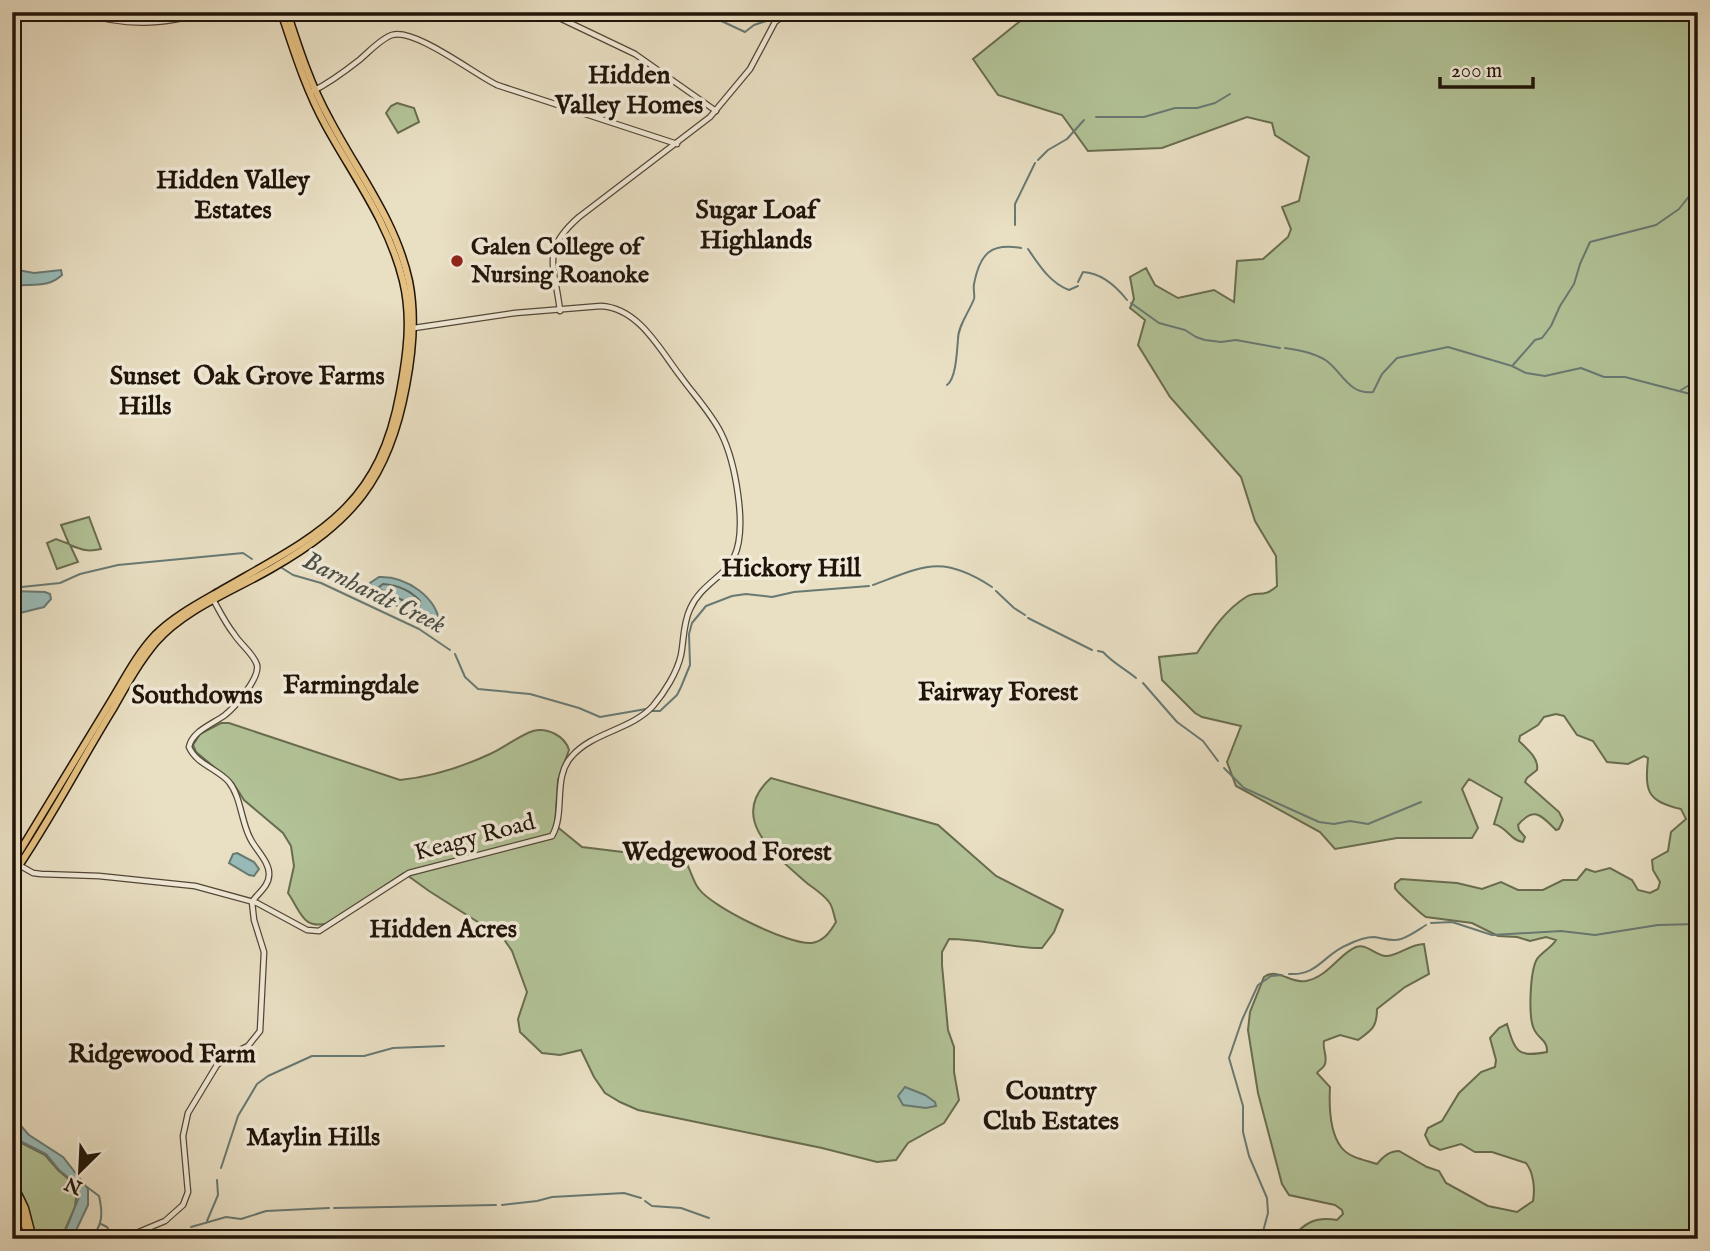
<svg xmlns="http://www.w3.org/2000/svg" width="1710" height="1251" font-family="'IM FELL English',serif">
<style>
.green{fill:#b2c397;stroke:#686c50;stroke-width:2}
.water{fill:#99bcb9;stroke:#687973;stroke-width:2}
.lines{fill:none;stroke-linecap:round;stroke-linejoin:round}
.shore{stroke:#5c6861;stroke-width:2}
.stream{stroke:#687973;stroke-width:2}
.minor-casing{stroke:#524738;stroke-width:7}
.major-casing{stroke:#1f1409;stroke-width:9}
.minor{stroke:#f1ead8;stroke-width:4.5}
.major{stroke:#e4c082;stroke-width:6}
.poi-dot{fill:#8f2418;stroke:#f1ead8;stroke-width:2.5}
.labels{text-anchor:middle;dominant-baseline:central;stroke-width:7;stroke-linejoin:round;paint-order:stroke}
.poi-label{font-size:24px;font-weight:bold;fill:#1f1409;stroke:#f1ead8;text-anchor:start}
.street-label{font-size:24px;fill:#1f1409;stroke:#f1ead8}
.neighbourhood-label{font-size:26px;font-weight:bold;fill:#1f1409;stroke:#f1ead8}
.water-label{font-size:26px;font-style:italic;fill:#4a4f47;stroke:#f1ead8}
</style>
<rect width="100%" height="100%" fill="#e9dfc3"/>
<filter id="stains"><feTurbulence type="fractalNoise" baseFrequency=".00286" numOctaves="4"/><feColorMatrix values="0 0 0 0 .2 0 0 0 0 .09 0 0 0 0 .02 0 0 0 .5 -.17"/></filter>
<radialGradient id="worn" r=".72"><stop offset=".6" stop-color="#630" stop-opacity="0"/><stop offset="1" stop-color="#630" stop-opacity=".3"/></radialGradient>
<g class="green">
<path d="M1049,12H1698V1239H1290C1305,1223 1315,1216 1337,1220L1343,1214L1342,1210L1335,1205L1289,1195L1282,1184L1258,1093L1248,1030L1250,1012L1264,977C1277,967 1291,984 1306,981C1328,977 1340,953 1356,947C1368,943 1376,957 1387,956C1400,955 1410,944 1424,944L1429,974L1405,987L1377,1009C1377,1027 1372,1030 1358,1040L1340,1035L1324,1041C1322,1049 1329,1059 1324,1066C1322,1069 1319,1070 1317,1073L1330,1087C1329,1105 1330,1132 1341,1147C1349,1158 1365,1160 1377,1164C1383,1157 1389,1151 1399,1151L1427,1167L1439,1171L1446,1183L1488,1206L1517,1212L1533,1201C1535,1190 1534,1173 1526,1163L1492,1152H1475L1461,1144L1440,1150L1430,1145L1425,1135L1428,1128L1442,1121L1459,1093L1481,1072L1495,1067L1496,1060L1490,1038L1499,1028L1507,1024C1515,1051 1517,1058 1547,1052C1548,1040 1538,1039 1534,1029C1528,1017 1530,971 1537,959C1542,952 1551,948 1556,940L1546,937L1530,941L1517,937L1498,936L1472,923L1426,917C1422,915 1397,892 1395,888V884L1401,879L1457,883L1482,889L1501,882L1518,890H1543L1563,880H1577L1586,869L1595,872L1610,868L1632,880L1638,890L1650,893L1658,889L1660,882L1653,870L1652,860L1668,851L1671,832L1686,819L1681,809C1646,801 1645,791 1648,758L1644,756L1628,764L1607,762L1593,741L1577,735L1564,716L1556,714L1544,717L1538,725L1520,736L1519,741C1527,749 1539,758 1537,770L1527,778L1525,782L1559,812L1563,820L1559,829L1556,830C1541,815 1534,806 1518,825L1519,830L1525,837L1523,842C1511,841 1507,827 1494,824L1502,798L1469,779L1462,789L1478,828L1472,838H1397L1335,849L1320,832L1236,786L1227,762L1241,726L1202,717L1195,713L1162,680L1159,657L1197,653C1211,632 1224,611 1246,597C1258,590 1263,599 1277,586L1276,556L1255,521L1241,477L1170,397L1138,345L1145,320L1130,308L1134,299L1130,277L1146,268L1155,285L1178,298L1214,290L1234,302L1237,261L1263,259L1288,237L1291,229L1282,207L1299,201L1309,157L1275,135L1272,123L1247,117L1162,148L1088,151L1062,115L998,95L973,59L1024,18Z"/>
<polygon points="397,103 414,108 419,122 398,133 386,113 391,106"/>
<path d="M89,517L101,549C88,552 82,550 70,545L78,562L57,569L47,543L56,539L69,544L61,525Z"/>
<path d="M221,723H229L400,780C430,777 462,767 490,754C504,748 518,736 533,731C547,727 565,736 569,750L558,780L555,825L582,847L631,853H660L687,864C691,872 694,883 699,889C712,907 789,945 812,943C824,941 830,932 836,922C834,916 833,907 829,902C824,895 815,889 808,884C776,856 726,818 771,778L938,825L996,876L1063,910L1054,932L1042,948C1011,948 981,939 949,939L942,952V965L948,1030L954,1047V1072L959,1100L944,1123L908,1143L896,1160L877,1162L822,1148L638,1110L620,1102L605,1093L594,1077L581,1050L560,1055L542,1053L520,1032L518,1019L527,992L512,951L503,938L429,891L404,873L329,923C303,930 302,914 288,893L294,866L291,846L283,833L244,800L233,783L196,752L193,745L200,734Z"/>
<polygon points="12,1138 45,1155 58,1170 73,1183 77,1189 75,1207 61,1239 36,1239 28,1209 12,1175"/>
</g>
<g class="water">
<path d="M12,269L34,273L61,270L62,275C47,289 31,283 12,286Z"/>
<path d="M379,577C406,576 438,597 440,626L372,594L370,583Z"/>
<polygon points="12,591 45,592 50,594 51,599 44,607 12,615"/>
<polygon points="237,853 254,862 259,869 254,876 249,875 229,863 233,854"/>
<polygon points="905,1087 925,1095 935,1102 936,1106 926,1108 903,1105 898,1096"/>
<polygon points="12,1116 29,1135 63,1157 88,1189 88,1205 72,1239 62,1239 79,1197 74,1182 59,1170 46,1154 12,1137"/>
</g>
<g class="lines">
<path class="shore" d="M383,584C397,585 411,591 420,601V605L415,606L381,590L379,587Z"/>
<g class="stream">
<polyline points="702,12 745,32 754,25 775,18"/>
<polyline points="780,21 800,17 806,12"/>
<polyline points="1096,117 1144,117 1175,108 1197,108 1215,103 1230,94"/>
<polyline points="1038,160 1048,150 1067,139 1084,120"/>
<polyline points="1015,225 1015,204 1035,163"/>
<path d="M1028,249C1039,265 1050,283 1069,290L1078,286"/>
<path d="M1078,282L1083,272C1102,273 1116,286 1127,300"/>
<polyline points="1131,303 1159,323 1185,330 1196,337 1205,340 1221,342 1236,340 1280,348"/>
<path d="M1285,348C1299,350 1317,353 1328,362C1343,374 1350,395 1373,392L1382,374L1397,358L1448,347L1512,366L1526,373L1545,376L1581,368L1604,377H1625L1698,396"/>
<polyline points="1513,365 1535,340 1542,338 1551,326 1560,306 1574,284 1580,264 1590,242 1656,225 1679,209 1698,185"/>
<path d="M947,385C956,379 957,351 958,339C958,326 969,312 974,299C975,295 973,289 974,284C980,253 991,243 1021,248"/>
<polyline points="1681,390 1698,380"/>
<polyline points="282,568 293,575 321,583 419,629 450,650"/>
<path d="M873,585C924,566 942,554 992,587"/>
<polyline points="12,588 60,583 80,574 118,565 243,553 252,559"/>
<polyline points="996,591 1014,608 1025,615"/>
<polyline points="1028,618 1092,650"/>
<path d="M1098,651L1103,652C1113,663 1125,669 1136,678"/>
<polyline points="455,654 465,677 478,689 530,694 579,708 600,717 646,709"/>
<polyline points="1143,683 1177,722 1203,741 1218,761"/>
<polyline points="651,711 660,711 677,695 681,687 690,665 689,634 692,623 706,606 732,596 746,594 772,597 794,592 869,586"/>
<polyline points="1224,768 1244,788 1319,822 1334,824 1350,821 1368,824 1421,802"/>
<polyline points="1431,923 1452,922 1492,935 1561,931 1595,935 1658,925 1698,924"/>
<path d="M1289,974C1318,976 1324,954 1347,945C1355,941 1365,937 1374,937C1383,938 1392,942 1401,939C1410,936 1418,930 1426,925"/>
<polyline points="221,1168 238,1116 257,1084 268,1076 312,1056 364,1056 393,1048 444,1046"/>
<path d="M87,1187L99,1196C103,1213 103,1226 90,1239"/>
<polyline points="645,1201 652,1206 681,1208 709,1218"/>
<polyline points="502,1205 537,1201 552,1197 624,1193 641,1198"/>
<polyline points="334,1208 496,1205"/>
<polyline points="207,1221 218,1195 217,1180"/>
<polyline points="101,1224 107,1227 113,1238 122,1237"/>
<polyline points="191,1227 226,1217 241,1219 266,1211 329,1208"/>
<polyline points="175,1239 188,1230"/>
<polyline points="1261,1239 1268,1213 1267,1198 1249,1156 1243,1132 1243,1106 1229,1058 1242,1020 1258,985 1271,976 1282,975"/>
</g>
<g class="minor-casing">
<g id="minor">
<path d="M78,12C128,27 160,25 209,12"/>
<polyline points="547,12 635,54 716,111"/>
<path d="M313,91C329,83 344,72 358,61C368,53 380,39 392,35C415,28 474,74 497,85L677,144"/>
<path d="M560,311C555,266 540,251 579,217L710,117L750,69L775,22L789,12"/>
<path d="M19,865L33,873L41,874L99,876L195,886L257,903L307,930L319,931L409,873L552,836C566,812 552,777 572,756C593,732 631,730 653,706C664,693 677,673 681,655C684,639 683,624 690,609C701,584 725,577 734,557C748,528 735,461 721,433C711,413 694,395 681,377C660,350 639,308 601,306L515,313L414,328"/>
<path d="M122,1239L165,1221L183,1205L188,1192L183,1136L188,1113L217,1065L228,1056L248,1046L260,1031L264,952L254,920L252,902C258,893 269,886 269,875C270,862 255,849 250,838C241,821 241,797 229,782C218,769 196,764 189,747C192,731 213,724 225,715C235,707 260,678 257,665C254,654 240,644 234,634C226,624 220,612 214,601"/>
</g>
</g>
<g class="major-casing">
<g id="major">
<path d="M12,864C44,811 76,758 108,706C123,682 136,655 155,635C175,615 201,602 225,588C319,534 379,508 400,392C407,355 412,318 403,281C389,223 354,177 326,126C306,90 294,51 281,12"/>
<path d="M12,876C49,823 79,764 113,709C126,686 139,662 156,642C185,609 233,591 271,569C353,522 389,479 406,386C413,350 416,316 409,281C396,221 358,173 330,120C311,86 299,49 287,12"/>
<polyline points="12,1181 25,1208 33,1239"/>
<polyline points="12,1194 23,1217 28,1239"/>
</g>
</g>
<use href="#minor" class="minor"/>
<use href="#major" class="major"/>
</g>
<circle class="poi-dot" cx="457" cy="261" r="7"/>
<g class="labels">
<g class="poi-label">
<text x="471" y="247">Galen College of<tspan x="471" dy="28">Nursing Roanoke</tspan></text>
</g>
<g class="street-label">
<text transform="translate(475 838) rotate(-15)">Keagy Road</text>
</g>
<g class="neighbourhood-label">
<text x="629" y="75">Hidden<tspan x="629" dy="30">Valley Homes</tspan></text>
<text x="233" y="180">Hidden Valley<tspan x="233" dy="30">Estates</tspan></text>
<text x="756" y="210">Sugar Loaf<tspan x="756" dy="30">Highlands</tspan></text>
<text x="145" y="376">Sunset<tspan x="145" dy="30">Hills</tspan></text>
<text x="289" y="376">Oak Grove Farms</text>
<text x="791" y="568">Hickory Hill</text>
<text x="351" y="685">Farmingdale</text>
<text x="998" y="692">Fairway Forest</text>
<text x="197" y="695">Southdowns</text>
<text x="727" y="852">Wedgewood Forest</text>
<text x="443" y="929">Hidden Acres</text>
<text x="162" y="1054">Ridgewood Farm</text>
<text x="1051" y="1091">Country<tspan x="1051" dy="30">Club Estates</tspan></text>
<text x="313" y="1137">Maylin Hills</text>
</g>
<g class="water-label">
<text transform="translate(374 593) rotate(26)">Barnhardt Creek</text>
</g>
</g>
<rect width="1710" height="1251" fill="none" stroke="#e9dfc3" stroke-width="42"/>
<rect x="14" y="14" width="1682" height="1223" fill="none" stroke="#1f1409" stroke-width="3.5"/>
<rect x="21" y="21" width="1668" height="1209" fill="none" stroke="#1f1409" stroke-width="2"/>
<g transform="translate(80 1171) rotate(204)" stroke="#f1ead8" stroke-width="5" paint-order="stroke">
<path d="M0-5L12 26L0 18L-12 26Z" fill="#1f1409"/>
<text y="-10" font-size="19" font-weight="bold" text-anchor="middle" fill="#1f1409">N</text>
</g>
<path d="M1440 77v10h93v-10" fill="none" stroke="#1f1409" stroke-width="3.5"/>
<text x="1451" y="77" font-size="21" fill="#1f1409" stroke="#f1ead8" stroke-width="5" paint-order="stroke">200 m</text>
<rect width="100%" height="100%" filter="url(#stains)"/>
<rect width="100%" height="100%" fill="url(#worn)"/>
</svg>
